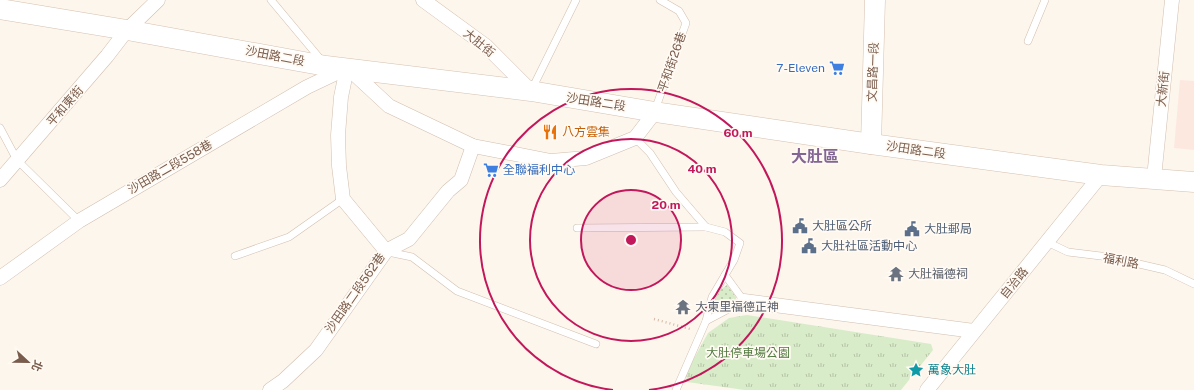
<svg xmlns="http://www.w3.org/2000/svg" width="1194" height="390" font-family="'Public Sans','Noto Sans TC',sans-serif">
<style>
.commercial{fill:#fde8e0}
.park{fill:url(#park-tufts)}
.garden{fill:url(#garden-dots)}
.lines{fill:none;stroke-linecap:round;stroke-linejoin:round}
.lane-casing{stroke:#d1beb0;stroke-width:8}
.street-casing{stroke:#d1beb0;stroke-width:15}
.secondary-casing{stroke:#d6c0b0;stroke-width:21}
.path{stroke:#d9b8a5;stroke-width:2.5;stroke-dasharray:1 3;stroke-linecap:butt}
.lane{stroke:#fff;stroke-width:7}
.street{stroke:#fff;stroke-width:14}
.secondary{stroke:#fff;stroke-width:20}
.ring{fill:none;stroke:#c2185b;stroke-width:2}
.labels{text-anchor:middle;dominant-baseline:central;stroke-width:3.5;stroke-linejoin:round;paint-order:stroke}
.street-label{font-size:12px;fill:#7a5c4d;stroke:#fffaf3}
.shop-label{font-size:12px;fill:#366cbe;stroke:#fffaf3;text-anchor:end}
.food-label{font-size:12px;fill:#c56008;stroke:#fffaf3;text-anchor:start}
.service-label{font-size:12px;fill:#4e5e75;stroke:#fffaf3;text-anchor:start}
.worship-label{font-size:12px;fill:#5b616d;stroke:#fffaf3;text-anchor:start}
.park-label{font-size:12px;fill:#537a41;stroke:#fffaf3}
.culture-label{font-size:12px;fill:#0d838f;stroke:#fffaf3;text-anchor:start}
.district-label{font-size:16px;font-weight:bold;fill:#846695;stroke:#fffaf3}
.centre{fill:#c2185b;stroke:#fffaf3;stroke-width:2}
.ring-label{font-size:12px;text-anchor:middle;font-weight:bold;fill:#c2185b;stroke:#fffaf3;stroke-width:3.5;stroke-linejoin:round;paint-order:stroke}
</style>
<defs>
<pattern id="park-tufts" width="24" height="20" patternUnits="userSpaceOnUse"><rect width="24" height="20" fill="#d8ecc9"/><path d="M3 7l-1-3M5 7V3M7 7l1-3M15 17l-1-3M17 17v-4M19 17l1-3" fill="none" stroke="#b4c2a5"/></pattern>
<pattern id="garden-dots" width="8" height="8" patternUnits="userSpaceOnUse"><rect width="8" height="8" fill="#d8ecc9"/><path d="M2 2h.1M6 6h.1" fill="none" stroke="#b4c2a5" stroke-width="1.8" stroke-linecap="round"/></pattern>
</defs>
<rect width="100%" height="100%" fill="#fdf6ec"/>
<polygon class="commercial" points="1180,80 1194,81 1194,150 1174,148"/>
<polygon class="park" points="747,315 931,344 933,350 901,390 745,390 687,382 686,373 708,333 729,318"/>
<polygon class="garden" points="727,285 736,297 736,301 717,311 713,304 720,290"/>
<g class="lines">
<g class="lane-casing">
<g id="lane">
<polyline points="271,0 322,61"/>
<polyline points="1028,41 1045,0"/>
<polyline points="532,89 576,0"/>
<polyline points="655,110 686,23 679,11 660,0"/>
<polyline points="0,128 17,160 79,221"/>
<polyline points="635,138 650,153 676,192 706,227 725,232 740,243 734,260 725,275 744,301 706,321 676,390"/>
<polyline points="577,228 706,227"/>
<polyline points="1047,242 1068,252 1109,257 1165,270 1194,284"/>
<polyline points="388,252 412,257 457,291 596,344"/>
<polyline points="235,256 289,237 343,199"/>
<polyline points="706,321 712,297 725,275"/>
</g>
</g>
<g class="street-casing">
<g id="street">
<polyline points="423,0 486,46 531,91"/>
<polyline points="347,68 341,97 338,135 339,166 343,199 386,251"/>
<polyline points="348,68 389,106 473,146 551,161 586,158 635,138 655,112"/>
<polyline points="1154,178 1172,0"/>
<polyline points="0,180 107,56 127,30 158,0"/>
<polyline points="0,278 79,221 307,87 347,68"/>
<polyline points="744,301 974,331"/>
<polyline points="270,390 283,381 316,350 386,251 409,239 448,191 461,180 473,146"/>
<polyline points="927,390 1101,175"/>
</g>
</g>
<g class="secondary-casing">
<g id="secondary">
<polyline points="0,9 127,30 326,66 531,91 655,112 871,144 1101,175 1194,182"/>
<polyline points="871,144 875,0"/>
</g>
</g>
<polyline class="path" points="654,319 690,329"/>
<use href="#lane" class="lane"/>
<use href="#street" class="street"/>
<use href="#secondary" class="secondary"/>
</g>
<circle cx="631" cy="240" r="50" fill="#c2185b" fill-opacity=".12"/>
<g class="ring">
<circle cx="631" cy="240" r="50"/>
<circle cx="631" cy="240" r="101"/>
<path d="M613 390A151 151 0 1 1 649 390"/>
</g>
<defs>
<g id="supermarket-bare" transform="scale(1.2)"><path d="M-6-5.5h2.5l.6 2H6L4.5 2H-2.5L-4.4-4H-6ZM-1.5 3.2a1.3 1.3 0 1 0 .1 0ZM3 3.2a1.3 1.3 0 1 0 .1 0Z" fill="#3f7fe0" stroke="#fffaf3" stroke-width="2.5" paint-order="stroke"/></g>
<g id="restaurant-bare" transform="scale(1.2)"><path d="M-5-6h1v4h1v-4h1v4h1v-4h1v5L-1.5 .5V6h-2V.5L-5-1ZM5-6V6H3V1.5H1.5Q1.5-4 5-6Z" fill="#e8710a" stroke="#fffaf3" stroke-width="2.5" paint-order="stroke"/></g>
<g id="civic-bare" transform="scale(1.2)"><path d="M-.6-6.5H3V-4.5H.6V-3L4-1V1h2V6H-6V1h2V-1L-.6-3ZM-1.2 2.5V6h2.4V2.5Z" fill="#5c6f8a" stroke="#fffaf3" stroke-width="2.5" paint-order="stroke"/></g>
<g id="temple-bare" transform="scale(1.2)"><path d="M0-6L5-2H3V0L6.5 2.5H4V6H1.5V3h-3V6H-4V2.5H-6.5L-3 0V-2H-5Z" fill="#6b7280" stroke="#fffaf3" stroke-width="2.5" paint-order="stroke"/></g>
<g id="sight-bare" transform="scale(1.2)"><path d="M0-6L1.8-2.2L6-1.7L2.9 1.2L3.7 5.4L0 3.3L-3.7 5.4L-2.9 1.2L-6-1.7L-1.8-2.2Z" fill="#0f9aa8" stroke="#fffaf3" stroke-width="2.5" paint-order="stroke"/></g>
</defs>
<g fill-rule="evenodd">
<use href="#supermarket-bare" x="837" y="68"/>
<use href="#restaurant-bare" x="550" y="132"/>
<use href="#supermarket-bare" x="491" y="170"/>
<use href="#civic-bare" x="800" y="226"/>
<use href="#civic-bare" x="912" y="229"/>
<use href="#civic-bare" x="809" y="246"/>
<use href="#temple-bare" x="896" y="274"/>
<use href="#temple-bare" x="683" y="307"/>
<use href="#sight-bare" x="916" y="370"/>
</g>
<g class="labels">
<g class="street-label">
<text transform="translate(479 43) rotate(39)">大肚街</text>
<text transform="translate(275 56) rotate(11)">沙田路二段</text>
<text transform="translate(672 62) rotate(-71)">平和街26巷</text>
<text transform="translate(873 72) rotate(-88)">文昌路一段</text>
<text transform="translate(1163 89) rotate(-84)">大新街</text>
<text transform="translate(596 102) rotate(9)">沙田路二段</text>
<text transform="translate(65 106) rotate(-49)">平和東街</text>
<text transform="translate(916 150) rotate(8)">沙田路二段</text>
<text transform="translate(170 167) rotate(-30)">沙田路二段558巷</text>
<text transform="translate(1121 261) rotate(11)">福利路</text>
<text transform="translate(1014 283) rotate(-51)">自治路</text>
<text transform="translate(355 293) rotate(-55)">沙田路二段562巷</text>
</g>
<g class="shop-label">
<text x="825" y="68">7-Eleven</text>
<text x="503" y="170" text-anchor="start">全聯福利中心</text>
</g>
<g class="food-label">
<text x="562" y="132">八方雲集</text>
</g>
<g class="service-label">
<text x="812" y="226">大肚區公所</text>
<text x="924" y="229">大肚郵局</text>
<text x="821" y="246">大肚社區活動中心</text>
</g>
<g class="worship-label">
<text x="908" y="274">大肚福德祠</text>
<text x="695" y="307">大東里福德正神</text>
</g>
<g class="park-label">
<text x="748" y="353">大肚停車場公園</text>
</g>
<g class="culture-label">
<text x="928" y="370">萬象大肚</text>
</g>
<g class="district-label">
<text x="815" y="156">大肚區</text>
</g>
</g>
<circle cx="631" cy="240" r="6" class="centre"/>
<g class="ring-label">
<text x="738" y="137">60 m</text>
<text x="702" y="173">40 m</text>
<text x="666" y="209">20 m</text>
</g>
<g transform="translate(28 362) rotate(112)" stroke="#fffaf3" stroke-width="3" paint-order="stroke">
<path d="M0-3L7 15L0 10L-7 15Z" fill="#7a5c4d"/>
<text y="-6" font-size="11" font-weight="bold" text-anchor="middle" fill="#7a5c4d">北</text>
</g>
</svg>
